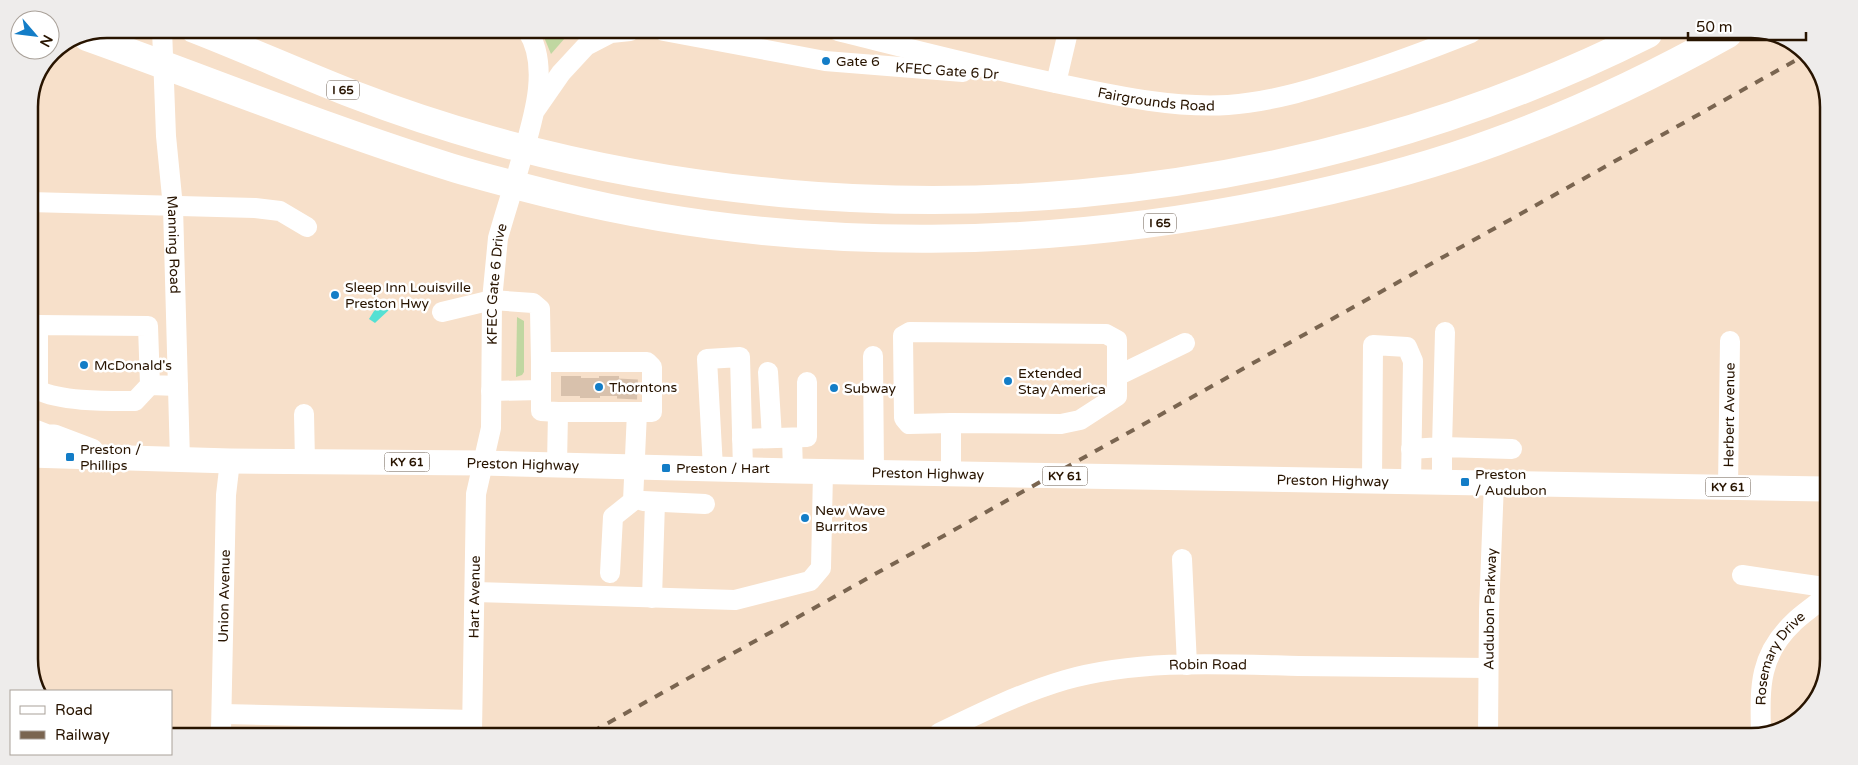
<svg xmlns="http://www.w3.org/2000/svg" width="1858" height="765" font-family="'Varela Round',sans-serif">
<style>
.green{fill:#c0d7a1}
.water{fill:#55e0d3}
.lines{fill:none;stroke-linecap:round;stroke-linejoin:round}
.minor-tunnel{stroke:#d8c1ac;stroke-width:20;stroke-dasharray:20 10;stroke-linecap:butt}
.minor{stroke:#fff;stroke-width:20}
.major{stroke:#fff;stroke-width:25}
.highway{stroke:#fff;stroke-width:28}
.rail{stroke:#7a6550;stroke-width:4;stroke-dasharray:9 9;stroke-linecap:butt}
.poi-dot{fill:#137dc7;stroke:#fff;stroke-width:2}
.labels{text-anchor:middle;dominant-baseline:central;stroke-width:5;stroke-linejoin:round;paint-order:stroke}
.shield{fill:#fff;stroke:#685a4c;stroke-width:1}
.shield-label{font-size:12px;font-weight:bold;fill:#281400}
.poi-label{font-size:14px;fill:#281400;stroke:#fff;text-anchor:start}
.street-label{font-size:14px;fill:#281400;stroke:#fff}
.rim{fill:none;stroke:#281400;stroke-width:2.5}
</style>
<rect width="100%" height="100%" fill="#f7e0ca"/>
<g class="green">
<polygon points="541,30 572,30 551,54"/>
<polygon points="517,317 524,321 524,372 522,375 516,377"/>
</g>
<polygon class="water" points="386,302 391,308 375,323 369,319 374,311"/>
<g class="lines">
<g class="minor-tunnel">
<polyline points="571,376 571,398"/>
<polyline points="609,376 609,398"/>
<polyline points="590,398 590,376"/>
<polyline points="627,399 628,377"/>
</g>
<g class="minor">
<path id="s1" d="M162,29L166,136L173,207L180,460"/>
<polyline points="664,31 825,61 963,72"/>
<path id="s2" d="M838,31C915,50 992,70 1070,86C1122,97 1175,108 1228,105C1270,102 1310,90 1350,77C1391,64 1431,49 1471,33"/>
<polyline points="1056,83 1068,32"/>
<polyline points="536,109 561,73 586,46 611,33 630,31"/>
<polyline points="29,202 255,208 280,211 307,227"/>
<polyline points="442,312 492,300 533,303 540,309 541,362"/>
<polyline points="873,356 874,472"/>
<polyline points="768,372 772,438"/>
<polyline points="1117,376 1185,343"/>
<path d="M150,385L148,326L38,325V390C61,402 109,401 135,401L150,385L178,386"/>
<polyline points="491,391 541,390"/>
<polyline points="304,414 305,462"/>
<polyline points="792,438 793,471"/>
<polyline points="742,439 807,437 807,382"/>
<polyline points="1411,449 1442,447 1445,332"/>
<polyline points="557,465 558,412 652,412 652,367 647,362 541,362 541,411 558,412"/>
<polyline points="713,468 707,359 740,357 743,469"/>
<polyline points="951,474 951,423 1061,424 1080,420 1117,396 1117,340 1106,334 910,332 903,336 904,418 909,424 951,423"/>
<polyline points="1372,481 1373,345 1407,347 1413,361 1411,482"/>
<polyline points="1442,482 1442,447 1512,449"/>
<path id="s3" d="M1728,487L1730,341"/>
<polyline points="643,501 705,504"/>
<polyline points="1182,559 1187,665"/>
<polyline points="610,573 613,517 633,501 637,412"/>
<polyline points="1742,575 1824,587"/>
<polyline points="475,592 735,600 810,581 821,568 823,472"/>
<polyline points="652,598 655,502"/>
<polyline points="223,714 472,720"/>
<path id="s4" d="M221,731L226,495L230,461"/>
<path id="s5" d="M472,732L476,494L491,428L492,300L498,238C505,213 513,189 520,164C531,125 552,68 527,30"/>
<path id="s6" d="M939,733C980,713 1021,693 1065,680C1140,659 1222,664 1299,666C1362,667 1425,667 1488,668"/>
<path id="s7" d="M1761,733C1760,688 1758,656 1794,622C1803,613 1815,606 1824,597"/>
<path id="s8" d="M1488,735L1489,610L1494,483"/>
</g>
<g class="major">
<polyline points="29,430 47,437 54,437 91,451"/>
<path id="s9" d="M29,455L230,461L483,463L793,471L1825,489"/>
</g>
<g class="highway">
<path d="M194,29C248,50 301,74 355,95C399,112 445,127 491,140C872,246 1293,212 1648,34"/>
<path d="M87,37C208,80 328,129 450,167C486,178 522,187 558,196C802,256 1061,250 1305,196C1369,182 1433,165 1495,142C1575,113 1653,76 1728,34"/>
</g>
<polyline class="rail" points="592,732 1807,54"/>
</g>
<g class="poi-dot">
<circle cx="826" cy="61" r="5"/>
<circle cx="335" cy="295" r="5"/>
<circle cx="84" cy="365" r="5"/>
<circle cx="1008" cy="381" r="5"/>
<circle cx="599" cy="387" r="5"/>
<circle cx="834" cy="388" r="5"/>
<rect x="65" y="452" width="10" height="10" rx="2.5"/>
<rect x="661" y="463" width="10" height="10" rx="2.5"/>
<rect x="1460" y="477" width="10" height="10" rx="2.5"/>
<circle cx="805" cy="518" r="5"/>
</g>
<g class="labels">
<g class="shield">
<rect x="327" y="80.5" width="32" height="19" rx="4"/>
<rect x="1144" y="213.5" width="32" height="19" rx="4"/>
<rect x="384.5" y="452.5" width="45" height="19" rx="4"/>
<rect x="1042.5" y="466.5" width="45" height="19" rx="4"/>
<rect x="1705.5" y="477.5" width="45" height="19" rx="4"/>
</g>
<g class="shield-label">
<text x="343" y="90">I 65</text>
<text x="1160" y="223">I 65</text>
<text x="407" y="462">KY 61</text>
<text x="1065" y="476">KY 61</text>
<text x="1728" y="487">KY 61</text>
</g>
<g class="poi-label">
<text x="836" y="61">Gate 6</text>
<text x="345" y="287">Sleep Inn Louisville<tspan x="345" dy="16">Preston Hwy</tspan></text>
<text x="94" y="365">McDonald's</text>
<text x="1018" y="373">Extended<tspan x="1018" dy="16">Stay America</tspan></text>
<text x="609" y="387">Thorntons</text>
<text x="844" y="388">Subway</text>
<text x="80" y="449">Preston /<tspan x="80" dy="16">Phillips</tspan></text>
<text x="676" y="468">Preston / Hart</text>
<text x="1475" y="474">Preston<tspan x="1475" dy="16">/ Audubon</tspan></text>
<text x="815" y="510">New Wave<tspan x="815" dy="16">Burritos</tspan></text>
</g>
<g class="street-label">
<text transform="translate(947 71) rotate(4)">KFEC Gate 6 Dr</text>
<text stroke="none"><textPath href="#s2" startOffset="326">Fairgrounds Road</textPath></text>
<text stroke="none"><textPath href="#s1" startOffset="216">Manning Road</textPath></text>
<text stroke="none"><textPath href="#s5" startOffset="450">KFEC Gate 6 Drive</textPath></text>
<text stroke="none"><textPath href="#s3" startOffset="72">Herbert Avenue</textPath></text>
<text stroke="none"><textPath href="#s9" startOffset="494">Preston Highway</textPath></text>
<text stroke="none"><textPath href="#s9" startOffset="899">Preston Highway</textPath></text>
<text stroke="none"><textPath href="#s9" startOffset="1304">Preston Highway</textPath></text>
<text stroke="none"><textPath href="#s4" startOffset="135">Union Avenue</textPath></text>
<text stroke="none"><textPath href="#s5" startOffset="135">Hart Avenue</textPath></text>
<text stroke="none"><textPath href="#s8" startOffset="126">Audubon Parkway</textPath></text>
<text stroke="none"><textPath href="#s7" startOffset="80">Rosemary Drive</textPath></text>
<text stroke="none"><textPath href="#s6" startOffset="281">Robin Road</textPath></text>
</g>
</g>
<path d="M0 0H1858V765H0ZM107 38H1751A69 69 0 0 1 1820 107V659A69 69 0 0 1 1751 728H107A69 69 0 0 1 38 659V107A69 69 0 0 1 107 38Z" fill="#eeeceb" fill-rule="evenodd"/>
<path class="rim" d="M107 38H1751A69 69 0 0 1 1820 107V659A69 69 0 0 1 1751 728H107A69 69 0 0 1 38 659V107A69 69 0 0 1 107 38Z"/>
<rect x="10" y="690" width="162" height="65" fill="#ffffff" stroke="#a9a199"/>
<rect x="20" y="706" width="25" height="8" fill="#ffffff" stroke="#a9a199"/>
<text x="55" y="715" font-size="15" fill="#281400">Road</text>
<rect x="20" y="731" width="25" height="8" fill="#7a6550" stroke="#a9a199"/>
<text x="55" y="740" font-size="15" fill="#281400">Railway</text>
<g transform="translate(35 35) rotate(118)"><circle r="24" fill="#ffffff" stroke="#a9a199"/>
<path d="M0-4L9 19L0 12L-9 19Z" fill="#137dc7"/>
<text y="-8" font-size="14" font-weight="bold" text-anchor="middle" fill="#281400">N</text>
</g>
<path d="M1688 32v8h118v-8" fill="none" stroke="#281400" stroke-width="2.5"/>
<text x="1696" y="32" font-size="15" fill="#281400" stroke="#ffffff" stroke-width="4" paint-order="stroke">50 m</text>
</svg>
